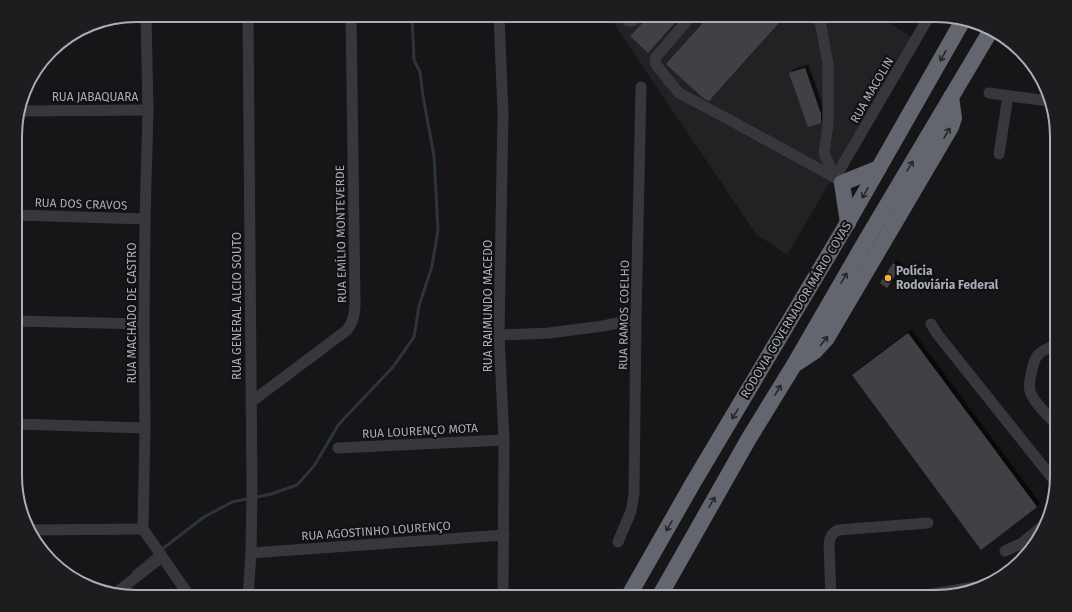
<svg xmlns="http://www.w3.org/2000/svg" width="1072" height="612" font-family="'Fira Sans',sans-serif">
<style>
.built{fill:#222225}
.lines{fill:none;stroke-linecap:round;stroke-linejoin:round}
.stream{stroke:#2c353c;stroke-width:3}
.building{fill:#404145;filter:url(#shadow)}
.minor{stroke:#37383d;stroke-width:11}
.highway{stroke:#63666e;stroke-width:16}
.oneway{stroke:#26262a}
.poi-dot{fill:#f2b134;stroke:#111113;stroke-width:1.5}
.labels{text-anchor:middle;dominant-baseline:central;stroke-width:4;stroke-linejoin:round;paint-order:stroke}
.street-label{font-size:12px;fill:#a8adb8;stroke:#111113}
.poi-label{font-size:12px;font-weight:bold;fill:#a8adb8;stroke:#111113;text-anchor:start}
.rim{fill:none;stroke:#a8adb8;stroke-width:2}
</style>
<defs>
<filter id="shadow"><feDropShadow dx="3.5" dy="-3.5" stdDeviation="0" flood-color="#0009"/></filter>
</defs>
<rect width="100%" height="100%" fill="#161618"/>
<polygon class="built" points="608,15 877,15 914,39 787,255 756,234"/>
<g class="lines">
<g class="stream">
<polyline points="161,550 204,517 232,502 271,494 297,485 314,466 339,424 393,367 414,337 419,306 432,266 438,230 434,156 423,96 420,72 414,60 412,15"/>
<polyline points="133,573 157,553"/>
</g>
</g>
<g class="building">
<polygon points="650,15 682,15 648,53 630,36"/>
<polygon points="710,15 786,15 709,101 703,98 666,64"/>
<polygon points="805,68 821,114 821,123 808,127 789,73"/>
<polygon points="893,263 900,268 887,288 880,283"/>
<polygon points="908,333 1037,507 981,550 852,375"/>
</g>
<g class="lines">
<g class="minor">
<polyline points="146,15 148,110 145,219 144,324 145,428 143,529 190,597"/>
<polyline points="248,15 252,491 251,553 248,597"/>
<polyline points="499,15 503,113 499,335 504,440 503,597"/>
<polyline points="626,15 628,21 633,21 637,15"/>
<polyline points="692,15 656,57 655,61 657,66 679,93 728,119 832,176 842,183"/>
<polyline points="817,15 821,26 828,64 828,125 824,153 835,178"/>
<polyline points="989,93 1048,101"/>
<polyline points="19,111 148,110"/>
<polyline points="999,154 1008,96"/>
<polyline points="835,178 930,15"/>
<polyline points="16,215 145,219"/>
<polyline points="16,321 144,324"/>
<polyline points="931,324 938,335 1057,484"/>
<polyline points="499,335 549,333 603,326 636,319"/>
<path d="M1057,345C1052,346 1041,351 1038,355C1033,360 1028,384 1030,391C1034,403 1048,416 1057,425"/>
<path d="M251,402L347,330C354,321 355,312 355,302L351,15"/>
<polyline points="16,424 145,428"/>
<polyline points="338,448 504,440"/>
<polyline points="30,530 143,529"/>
<polyline points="618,542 631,511 634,494 636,319 641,87"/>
<polyline points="1005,551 1022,543 1044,525"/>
<polyline points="251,553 504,535"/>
<polyline points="117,592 162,557"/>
<path d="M831,597L829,545C830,537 831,534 838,530L928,523"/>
<polyline points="914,597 974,587"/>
</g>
<g class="highway">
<polyline points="848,223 842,183 879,168"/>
<polyline points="797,363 815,351 827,338 951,127 954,118 951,97"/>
<polyline points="628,597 693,483 844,229 962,22"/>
<polyline points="659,597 748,440 794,365 865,242 991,30"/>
</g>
</g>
<defs><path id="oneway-shaft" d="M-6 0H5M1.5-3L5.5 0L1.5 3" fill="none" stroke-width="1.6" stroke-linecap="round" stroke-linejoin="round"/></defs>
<g class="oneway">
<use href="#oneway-shaft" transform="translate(943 56) rotate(119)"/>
<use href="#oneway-shaft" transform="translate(947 133) rotate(-60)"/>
<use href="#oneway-shaft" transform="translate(910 166) rotate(-59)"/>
<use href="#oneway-shaft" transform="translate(865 193) rotate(120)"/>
<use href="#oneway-shaft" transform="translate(844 278) rotate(-60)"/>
<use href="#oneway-shaft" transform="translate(824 341) rotate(-51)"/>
<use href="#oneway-shaft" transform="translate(778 390) rotate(-59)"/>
<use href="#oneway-shaft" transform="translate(735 414) rotate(121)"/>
<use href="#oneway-shaft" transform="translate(712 502) rotate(-60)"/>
<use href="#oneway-shaft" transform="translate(669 526) rotate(120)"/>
</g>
<circle class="poi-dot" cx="888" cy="278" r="4"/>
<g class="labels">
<g class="street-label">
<text transform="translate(872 90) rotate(-60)">RUA MACOLIN</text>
<text x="95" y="97">RUA JABAQUARA</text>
<text transform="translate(81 204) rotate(2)">RUA DOS CRAVOS</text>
<text transform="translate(341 234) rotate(-91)">RUA EMÍLIO MONTEVERDE</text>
<text transform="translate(237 306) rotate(-90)">RUA GENERAL ALCIO SOUTO</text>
<text transform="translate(488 306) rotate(-90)">RUA RAIMUNDO MACEDO</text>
<text transform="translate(796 310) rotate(-59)">RODOVIA GOVERNADOR MÁRIO COVAS</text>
<text transform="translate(132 313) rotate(-90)">RUA MACHADO DE CASTRO</text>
<text transform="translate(624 315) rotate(-89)">RUA RAMOS COELHO</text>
<text transform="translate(420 431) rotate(-3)">RUA LOURENÇO MOTA</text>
<text transform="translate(376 531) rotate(-4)">RUA AGOSTINHO LOURENÇO</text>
</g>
<g class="poi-label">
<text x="896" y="271">Polícia<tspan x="896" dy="14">Rodoviária Federal</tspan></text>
</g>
</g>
<path d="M0 0H1072V612H0ZM136 22H936A114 114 0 0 1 1050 136V476A114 114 0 0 1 936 590H136A114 114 0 0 1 22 476V136A114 114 0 0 1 136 22Z" fill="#1d1d20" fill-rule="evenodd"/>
<path class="rim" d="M136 22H936A114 114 0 0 1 1050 136V476A114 114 0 0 1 936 590H136A114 114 0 0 1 22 476V136A114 114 0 0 1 136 22Z"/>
</svg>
